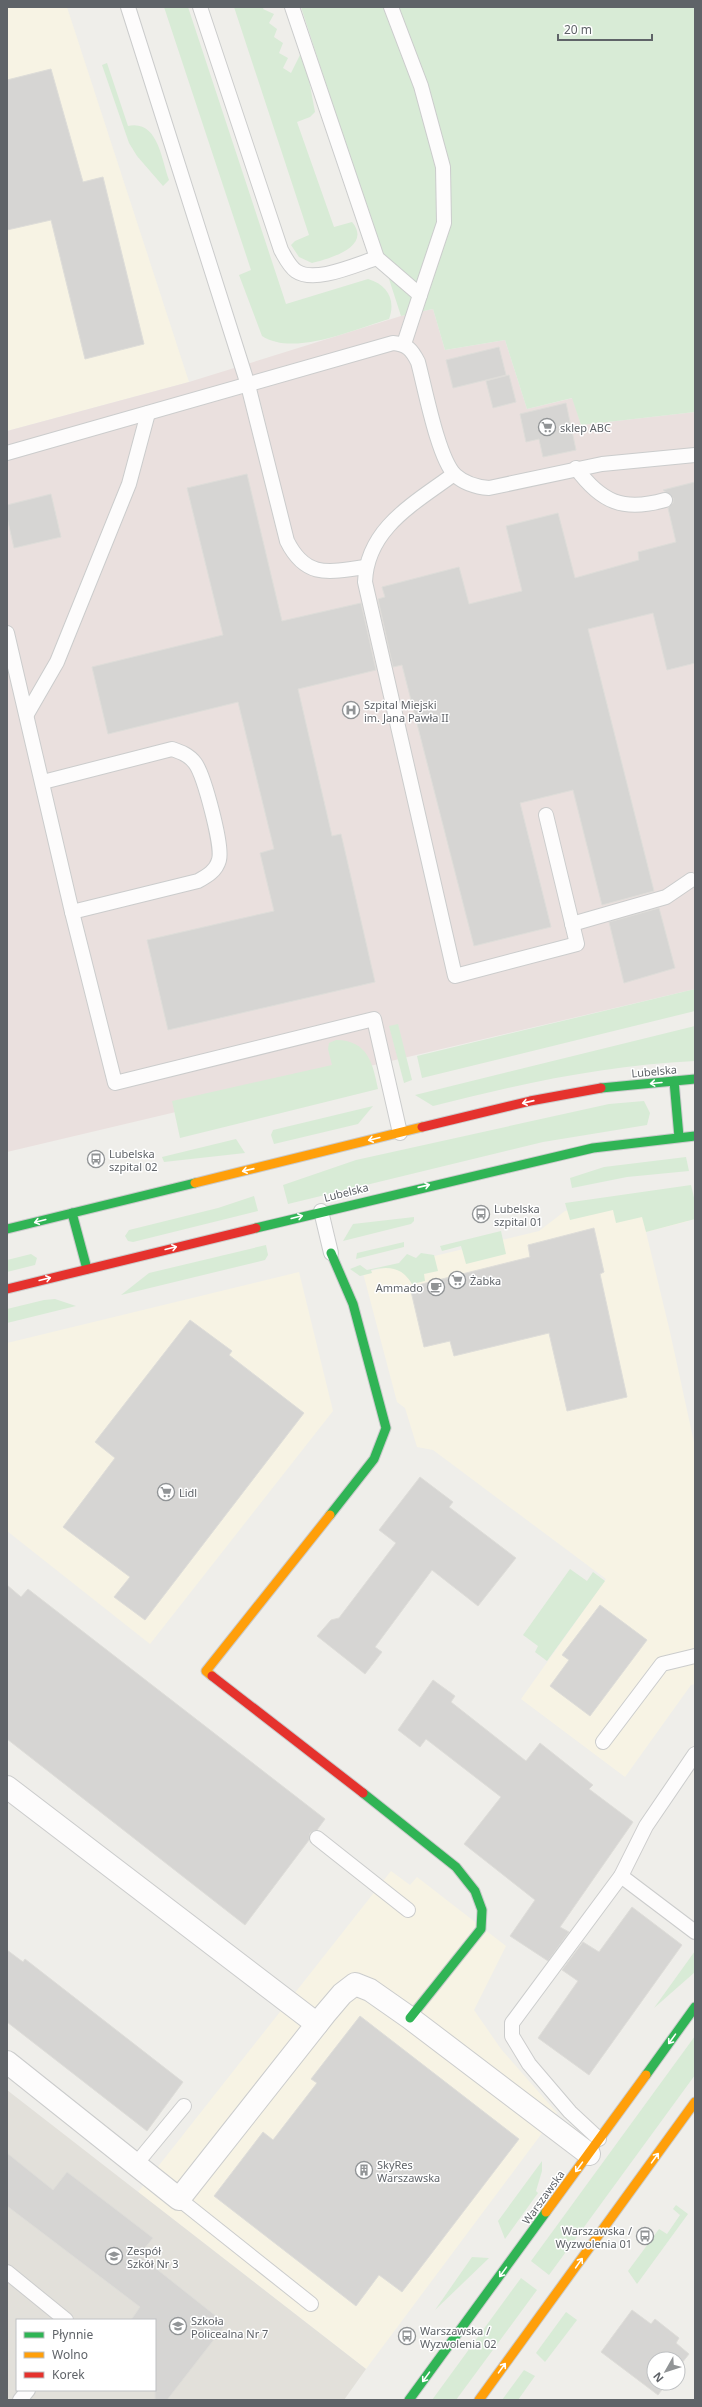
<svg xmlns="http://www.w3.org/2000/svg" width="702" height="2407" font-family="'Noto Sans',sans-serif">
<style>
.commercial{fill:#f7f3e4}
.education{fill:#e2e0da;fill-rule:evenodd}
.medical{fill:#eae0de}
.green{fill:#d8ebd6}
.building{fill:#d6d5d3;stroke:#deddd9}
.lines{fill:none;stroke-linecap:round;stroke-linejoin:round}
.lane-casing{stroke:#cbcccc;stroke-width:16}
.street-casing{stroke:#cbcccc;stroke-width:24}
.fast-casing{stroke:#cacacb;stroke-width:11}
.slow-casing{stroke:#cacacb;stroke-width:11}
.jam-casing{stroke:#cacacb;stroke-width:11}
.lane{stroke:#fdfcfc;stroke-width:14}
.street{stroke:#fdfcfc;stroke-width:22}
.fast{stroke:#30b455;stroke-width:9}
.slow{stroke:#ff9f0a;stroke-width:9}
.jam{stroke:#e5322d;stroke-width:9}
.oneway{stroke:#fff}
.labels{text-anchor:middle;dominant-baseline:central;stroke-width:3;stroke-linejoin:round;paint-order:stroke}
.poi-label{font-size:11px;fill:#5f6368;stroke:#fff;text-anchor:start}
.street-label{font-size:11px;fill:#5f6368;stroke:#fff}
</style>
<rect width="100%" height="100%" fill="#efeeea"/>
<g class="commercial">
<polygon points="7,7 67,7 189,382 7,431"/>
<polygon points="638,1197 689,1221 646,1232 670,1332 695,1447 695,1684 691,1685 625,1777 521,1699 606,1579 433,1450 417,1447 405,1408 397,1402 363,1273 539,1231 565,1211"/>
<polygon points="299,1272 333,1411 150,1644 7,1531 7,1343"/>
<polygon points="391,1871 410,1885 417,1877 506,1946 474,2010 501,2049 557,2113 366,2369 138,2192"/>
</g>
<path class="education" d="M7,2090L366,2369L344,2400H7ZM17,2320H155V2390H17Z"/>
<polygon class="medical" points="433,309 445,350 505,340 527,409 573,398 581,425 695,412 695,989 7,1152 7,431 189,382 401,316"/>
<g class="green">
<path d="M164,7H188L286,304L368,279C388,285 396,300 389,319C355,329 294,357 262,336L239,275L251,270Z"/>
<path d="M234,7H264L263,9L274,14L269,23L277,29L274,37L283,43L279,53L288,58L283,68L291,73L301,53L309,80L315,112L310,117L297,122L334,227L352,222C373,247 328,259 312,263L299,257L291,245L295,241L309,235Z"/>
<polygon points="301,7 695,7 695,412 581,425 572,398 527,409 505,340 445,350 433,309 401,316"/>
<path d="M107,63L128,126C158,120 161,158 169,180L163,186L137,156L129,143L102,65Z"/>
<polygon points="695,989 695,1011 422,1078 417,1056"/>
<polygon points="398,1024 412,1080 404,1083 389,1026"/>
<path d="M695,1026V1061C606,1065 519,1084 433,1106L415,1095Z"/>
<path d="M336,1040C368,1040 373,1064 378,1089L180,1138L172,1101L332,1065L328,1049L329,1043Z"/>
<polygon points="644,1101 650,1113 647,1125 543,1142 288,1204 283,1185 356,1160 609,1104"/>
<polygon points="373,1106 358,1124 274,1144 271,1135 273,1130"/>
<polygon points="236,1139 245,1153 164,1162 162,1157"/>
<polygon points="686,1157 689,1171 627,1177 572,1188 570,1178 604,1167"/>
<polygon points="691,1185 695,1202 695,1219 646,1232 642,1217 616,1223 613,1210 570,1220 565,1203"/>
<polygon points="254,1196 258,1211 133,1242 128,1241 125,1236 129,1230 218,1208"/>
<polygon points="414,1217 414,1221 411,1224 343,1241 353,1224"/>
<polygon points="501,1231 506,1254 466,1264 461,1246 442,1251 440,1246"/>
<polygon points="404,1242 404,1247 356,1259 357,1253"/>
<polygon points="266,1245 268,1255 265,1260 121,1295 149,1273"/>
<path d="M421,1253L434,1255L438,1271L424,1274L425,1281L412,1284C402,1267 389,1266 371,1270L372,1273L360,1276L350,1269L360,1265L367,1270L399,1263L407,1254L416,1258Z"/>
<polygon points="31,1254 37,1258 35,1265 7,1272 7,1260"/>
<polygon points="55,1299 76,1306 7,1323 7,1309 44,1300"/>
<polygon points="570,1569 587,1581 593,1572 605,1581 547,1661 535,1652 538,1646 523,1635"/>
<polygon points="695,1951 695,1972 654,2008"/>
<polygon points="695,2036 695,2075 549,2275 531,2261"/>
<polygon points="542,2161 542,2171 536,2191 538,2193 505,2239 498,2221"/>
<polygon points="676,2205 688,2214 637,2284 628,2271 659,2229 667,2234 680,2215 673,2209"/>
<polygon points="472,2257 489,2258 435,2310"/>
<polygon points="521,2278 537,2290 456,2400 432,2400"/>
<polygon points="566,2312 577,2320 545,2362 536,2353"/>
<polygon points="524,2370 535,2376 518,2400 502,2400"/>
</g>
<g class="building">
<polygon points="51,69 83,182 103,177 144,344 85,359 51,220 7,230 7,80"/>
<polygon points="499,347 506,375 453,388 446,360"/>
<polygon points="509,375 516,402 493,408 486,381"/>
<polygon points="566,403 576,450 543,457 539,439 526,442 520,414"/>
<polygon points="247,474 282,621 361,603 376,670 298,689 332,836 341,834 375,982 168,1030 147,940 274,911 260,853 274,849 238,702 108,734 92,667 223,635 187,488"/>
<polygon points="695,482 695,663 667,670 653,613 588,629 654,891 602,905 573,790 520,803 551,927 474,946 402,665 393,667 378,599 385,597 382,587 459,567 469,604 522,591 506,526 558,513 575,578 639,560 638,552 676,542 668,508 673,503 673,498 663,490"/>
<polygon points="51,494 61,537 14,548 7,517 7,505"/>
<polygon points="659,908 675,968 624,983 609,922"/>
<polygon points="594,1228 604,1272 600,1274 627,1397 567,1411 549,1333 454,1356 450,1341 424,1347 410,1287 530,1257 528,1245"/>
<polygon points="190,1320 232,1351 229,1355 304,1413 145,1620 114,1597 130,1577 63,1527 115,1458 95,1442"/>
<polygon points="420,1477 453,1502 449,1507 516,1558 478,1606 432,1570 375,1647 382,1652 365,1674 317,1636 331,1620 339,1618 396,1543 379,1530"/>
<polygon points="7,1585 21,1597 28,1589 325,1819 317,1830 310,1833 309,1840 245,1925 7,1739"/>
<polygon points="600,1605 647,1640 590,1716 550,1686 569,1660 562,1655"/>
<polygon points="433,1680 455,1696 451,1702 526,1761 540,1743 593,1785 589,1789 633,1822 560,1927 569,1932 548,1961 510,1936 535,1900 464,1844 501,1797 426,1739 420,1747 398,1730"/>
<polygon points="632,1907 682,1945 589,2075 538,2038 578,1981 562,1970 583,1942 599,1952"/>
<polygon points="7,1950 23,1962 25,1959 183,2082 147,2131 7,2022"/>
<polygon points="360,2016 519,2139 402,2292 379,2275 356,2306 214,2196 263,2132 273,2140 317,2083 311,2079"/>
<polygon points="7,2153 53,2190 67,2172 153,2238 139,2255 226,2324 167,2400 155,2400 155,2320 131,2320 140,2307 7,2206"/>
<polygon points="632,2310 651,2324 655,2319 679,2338 676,2343 689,2354 678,2368 678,2359 654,2359 654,2383 667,2383 658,2395 601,2352"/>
</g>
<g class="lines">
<g class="lane-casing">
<g id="lane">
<path d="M128,7L248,385L287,541C306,579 329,572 365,567"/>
<path d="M200,7L281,250C285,257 289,266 296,271C315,284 357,264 377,258"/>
<polyline points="292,7 377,258 420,295 404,344"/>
<polyline points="391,7 421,86 443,167 444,223 420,295"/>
<path d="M7,453L393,343C407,344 412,350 418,362C425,388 438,458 455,475C465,484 476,487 489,488L602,464L695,455"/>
<path d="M576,468C601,502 623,512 665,500"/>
<path d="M454,474C415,503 367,528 365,582L455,976L577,944L546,815"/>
<polyline points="7,633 72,912 115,1083 374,1019 400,1133"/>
<polyline points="27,714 57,662 129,484 148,413"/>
<path d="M43,782L172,749C181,752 189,755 195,763C204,775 223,846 219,860C216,871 207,876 198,881L72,912"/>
<polyline points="572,924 666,897 691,880"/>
<polyline points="321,1211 331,1253"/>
<polyline points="603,1742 662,1664 695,1656"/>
<polyline points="317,1838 408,1910"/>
<polyline points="621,1876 695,1932"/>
<polyline points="599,2139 570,2112 529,2064 512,2036 512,2023 621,1876 646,1826 695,1754"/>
<polyline points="136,2164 184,2106"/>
<polyline points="179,2199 311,2304"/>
<polyline points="7,2272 66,2320"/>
<polyline points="20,2400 28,2390"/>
</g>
</g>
<g class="street-casing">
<g id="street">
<polyline points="7,1787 317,2024"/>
<polyline points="7,2062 179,2199 325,2014 342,1994 355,1984 370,1990 410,2018 589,2154"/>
</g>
</g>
<g class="fast-casing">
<g id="fast">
<polyline points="674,1081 679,1137"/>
<polyline points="601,1088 695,1079"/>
<polyline points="72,1213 87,1269"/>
<polyline points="256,1228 593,1148 695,1136"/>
<polyline points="7,1229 195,1183"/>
<polyline points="330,1515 374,1459 386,1428 353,1304 331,1253"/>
<polyline points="363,1793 456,1867 475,1891 482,1910 481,1929 410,2018"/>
<polyline points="646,2075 695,2007"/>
<polyline points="409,2400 546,2212"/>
</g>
</g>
<g class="slow-casing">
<g id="slow">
<polyline points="195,1183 422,1127"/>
<polyline points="212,1676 206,1671 330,1515"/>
<polyline points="546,2212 646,2075"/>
<polyline points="479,2400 695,2102"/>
</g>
</g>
<g class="jam-casing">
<g id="jam">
<polyline points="422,1127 530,1101 601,1088"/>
<polyline points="7,1289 256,1228"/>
<polyline points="212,1676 363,1793"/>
</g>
</g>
<use href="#lane" class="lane"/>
<use href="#street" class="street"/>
<use href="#fast" class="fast"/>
<use href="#slow" class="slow"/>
<use href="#jam" class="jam"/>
</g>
<defs><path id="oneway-shaft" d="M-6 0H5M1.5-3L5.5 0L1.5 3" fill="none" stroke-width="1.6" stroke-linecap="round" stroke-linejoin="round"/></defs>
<g class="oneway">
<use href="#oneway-shaft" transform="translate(656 1083) rotate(175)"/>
<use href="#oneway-shaft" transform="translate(528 1102) rotate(167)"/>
<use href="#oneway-shaft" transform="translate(374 1139) rotate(166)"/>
<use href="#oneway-shaft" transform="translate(248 1170) rotate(167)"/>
<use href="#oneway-shaft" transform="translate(424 1186) rotate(-13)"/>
<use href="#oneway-shaft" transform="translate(297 1217) rotate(-14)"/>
<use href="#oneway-shaft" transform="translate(40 1221) rotate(165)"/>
<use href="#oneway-shaft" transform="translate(171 1248) rotate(-14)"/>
<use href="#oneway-shaft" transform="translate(45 1279) rotate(-14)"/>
<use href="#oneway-shaft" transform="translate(672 2039) rotate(126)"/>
<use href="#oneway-shaft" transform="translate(655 2158) rotate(-54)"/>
<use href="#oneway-shaft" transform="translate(579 2167) rotate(126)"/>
<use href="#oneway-shaft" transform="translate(579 2263) rotate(-55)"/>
<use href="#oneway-shaft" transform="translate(503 2272) rotate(126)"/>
<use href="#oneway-shaft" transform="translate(502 2368) rotate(-54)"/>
<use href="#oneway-shaft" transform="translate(426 2377) rotate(126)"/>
</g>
<defs>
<g id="supermarket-ring" transform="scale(0.9)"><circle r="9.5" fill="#fff" stroke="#919496" stroke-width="1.5"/><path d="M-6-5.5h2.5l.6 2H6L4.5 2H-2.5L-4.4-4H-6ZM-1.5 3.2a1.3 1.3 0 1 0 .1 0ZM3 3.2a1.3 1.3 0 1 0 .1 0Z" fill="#919496"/></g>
<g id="hospital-ring" transform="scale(0.9)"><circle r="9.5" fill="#fff" stroke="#919496" stroke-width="1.5"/><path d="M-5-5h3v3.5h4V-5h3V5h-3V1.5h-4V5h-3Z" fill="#919496"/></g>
<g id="bus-ring" transform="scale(0.9)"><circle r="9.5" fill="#fff" stroke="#919496" stroke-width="1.5"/><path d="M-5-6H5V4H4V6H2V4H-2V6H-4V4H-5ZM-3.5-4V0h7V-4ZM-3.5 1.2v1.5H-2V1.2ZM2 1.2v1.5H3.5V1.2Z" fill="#919496"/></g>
<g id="cafe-ring" transform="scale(0.9)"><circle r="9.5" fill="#fff" stroke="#919496" stroke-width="1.5"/><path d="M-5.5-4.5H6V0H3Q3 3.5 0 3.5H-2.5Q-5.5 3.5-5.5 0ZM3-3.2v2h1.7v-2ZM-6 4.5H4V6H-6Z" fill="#919496"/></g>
<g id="building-ring" transform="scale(0.9)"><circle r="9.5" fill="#fff" stroke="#919496" stroke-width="1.5"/><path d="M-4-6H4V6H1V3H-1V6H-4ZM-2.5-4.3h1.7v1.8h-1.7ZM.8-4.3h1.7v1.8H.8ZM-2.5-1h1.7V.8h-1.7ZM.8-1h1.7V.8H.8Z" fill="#919496"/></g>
<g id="school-ring" transform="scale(0.9)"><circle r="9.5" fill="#fff" stroke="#919496" stroke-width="1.5"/><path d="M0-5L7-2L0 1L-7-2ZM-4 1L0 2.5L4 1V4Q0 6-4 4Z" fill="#919496"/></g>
<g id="university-ring" transform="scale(0.9)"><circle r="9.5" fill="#fff" stroke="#919496" stroke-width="1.5"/><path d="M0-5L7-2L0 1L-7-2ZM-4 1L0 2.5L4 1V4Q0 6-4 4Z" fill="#919496"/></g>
</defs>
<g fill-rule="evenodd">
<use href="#supermarket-ring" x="547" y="427"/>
<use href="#hospital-ring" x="351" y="710"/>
<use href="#bus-ring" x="96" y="1159"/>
<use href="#bus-ring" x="481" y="1214"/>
<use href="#supermarket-ring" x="457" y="1280"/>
<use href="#cafe-ring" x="436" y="1287"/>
<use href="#supermarket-ring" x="166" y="1492"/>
<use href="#building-ring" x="364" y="2170"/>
<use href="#bus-ring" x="645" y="2236"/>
<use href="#school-ring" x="114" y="2256"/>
<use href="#university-ring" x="178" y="2326"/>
<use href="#bus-ring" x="407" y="2336"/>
</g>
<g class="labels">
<g class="poi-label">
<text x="560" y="427">sklep ABC</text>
<text x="364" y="704">Szpital Miejski<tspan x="364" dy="13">im. Jana Pawła II</tspan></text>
<text x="109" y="1153">Lubelska<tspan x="109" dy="13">szpital 02</tspan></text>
<text x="494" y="1208">Lubelska<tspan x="494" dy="13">szpital 01</tspan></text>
<text x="470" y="1280">Żabka</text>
<text x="423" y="1287" text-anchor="end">Ammado</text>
<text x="179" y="1492">Lidl</text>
<text x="377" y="2164">SkyRes<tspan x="377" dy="13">Warszawska</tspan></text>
<text x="632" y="2230" text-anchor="end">Warszawska /<tspan x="632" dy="13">Wyzwolenia 01</tspan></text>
<text x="127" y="2250">Zespół<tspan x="127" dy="13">Szkół Nr 3</tspan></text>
<text x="191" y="2320">Szkoła<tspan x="191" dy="13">Policealna Nr 7</tspan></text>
<text x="420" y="2330">Warszawska /<tspan x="420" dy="13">Wyzwolenia 02</tspan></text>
</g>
<g class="street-label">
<text transform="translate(654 1071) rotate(-5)">Lubelska</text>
<text transform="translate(346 1192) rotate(-14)">Lubelska</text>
<text transform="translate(543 2197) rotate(-54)">Warszawska</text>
</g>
</g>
<rect width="702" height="2407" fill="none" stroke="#5f6368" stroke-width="16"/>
<rect x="16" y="2319" width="140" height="72" fill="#ffffff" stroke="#bfc1c3"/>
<rect x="24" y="2332" width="20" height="6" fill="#30b455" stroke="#bfc1c3"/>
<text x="52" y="2339" font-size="12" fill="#5f6368">Płynnie</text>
<rect x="24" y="2352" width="20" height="6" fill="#ff9f0a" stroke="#bfc1c3"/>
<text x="52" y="2359" font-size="12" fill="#5f6368">Wolno</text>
<rect x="24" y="2372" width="20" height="6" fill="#e5322d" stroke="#bfc1c3"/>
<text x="52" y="2379" font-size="12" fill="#5f6368">Korek</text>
<g transform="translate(666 2371) rotate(231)"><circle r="19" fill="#ffffff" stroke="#bfc1c3"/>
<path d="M0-3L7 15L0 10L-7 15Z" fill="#919496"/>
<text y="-6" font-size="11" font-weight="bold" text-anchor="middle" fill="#5f6368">N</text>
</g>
<path d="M558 34v6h94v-6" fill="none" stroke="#5f6368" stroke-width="2"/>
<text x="564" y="34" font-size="12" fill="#5f6368" stroke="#ffffff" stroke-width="3" paint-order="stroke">20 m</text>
</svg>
